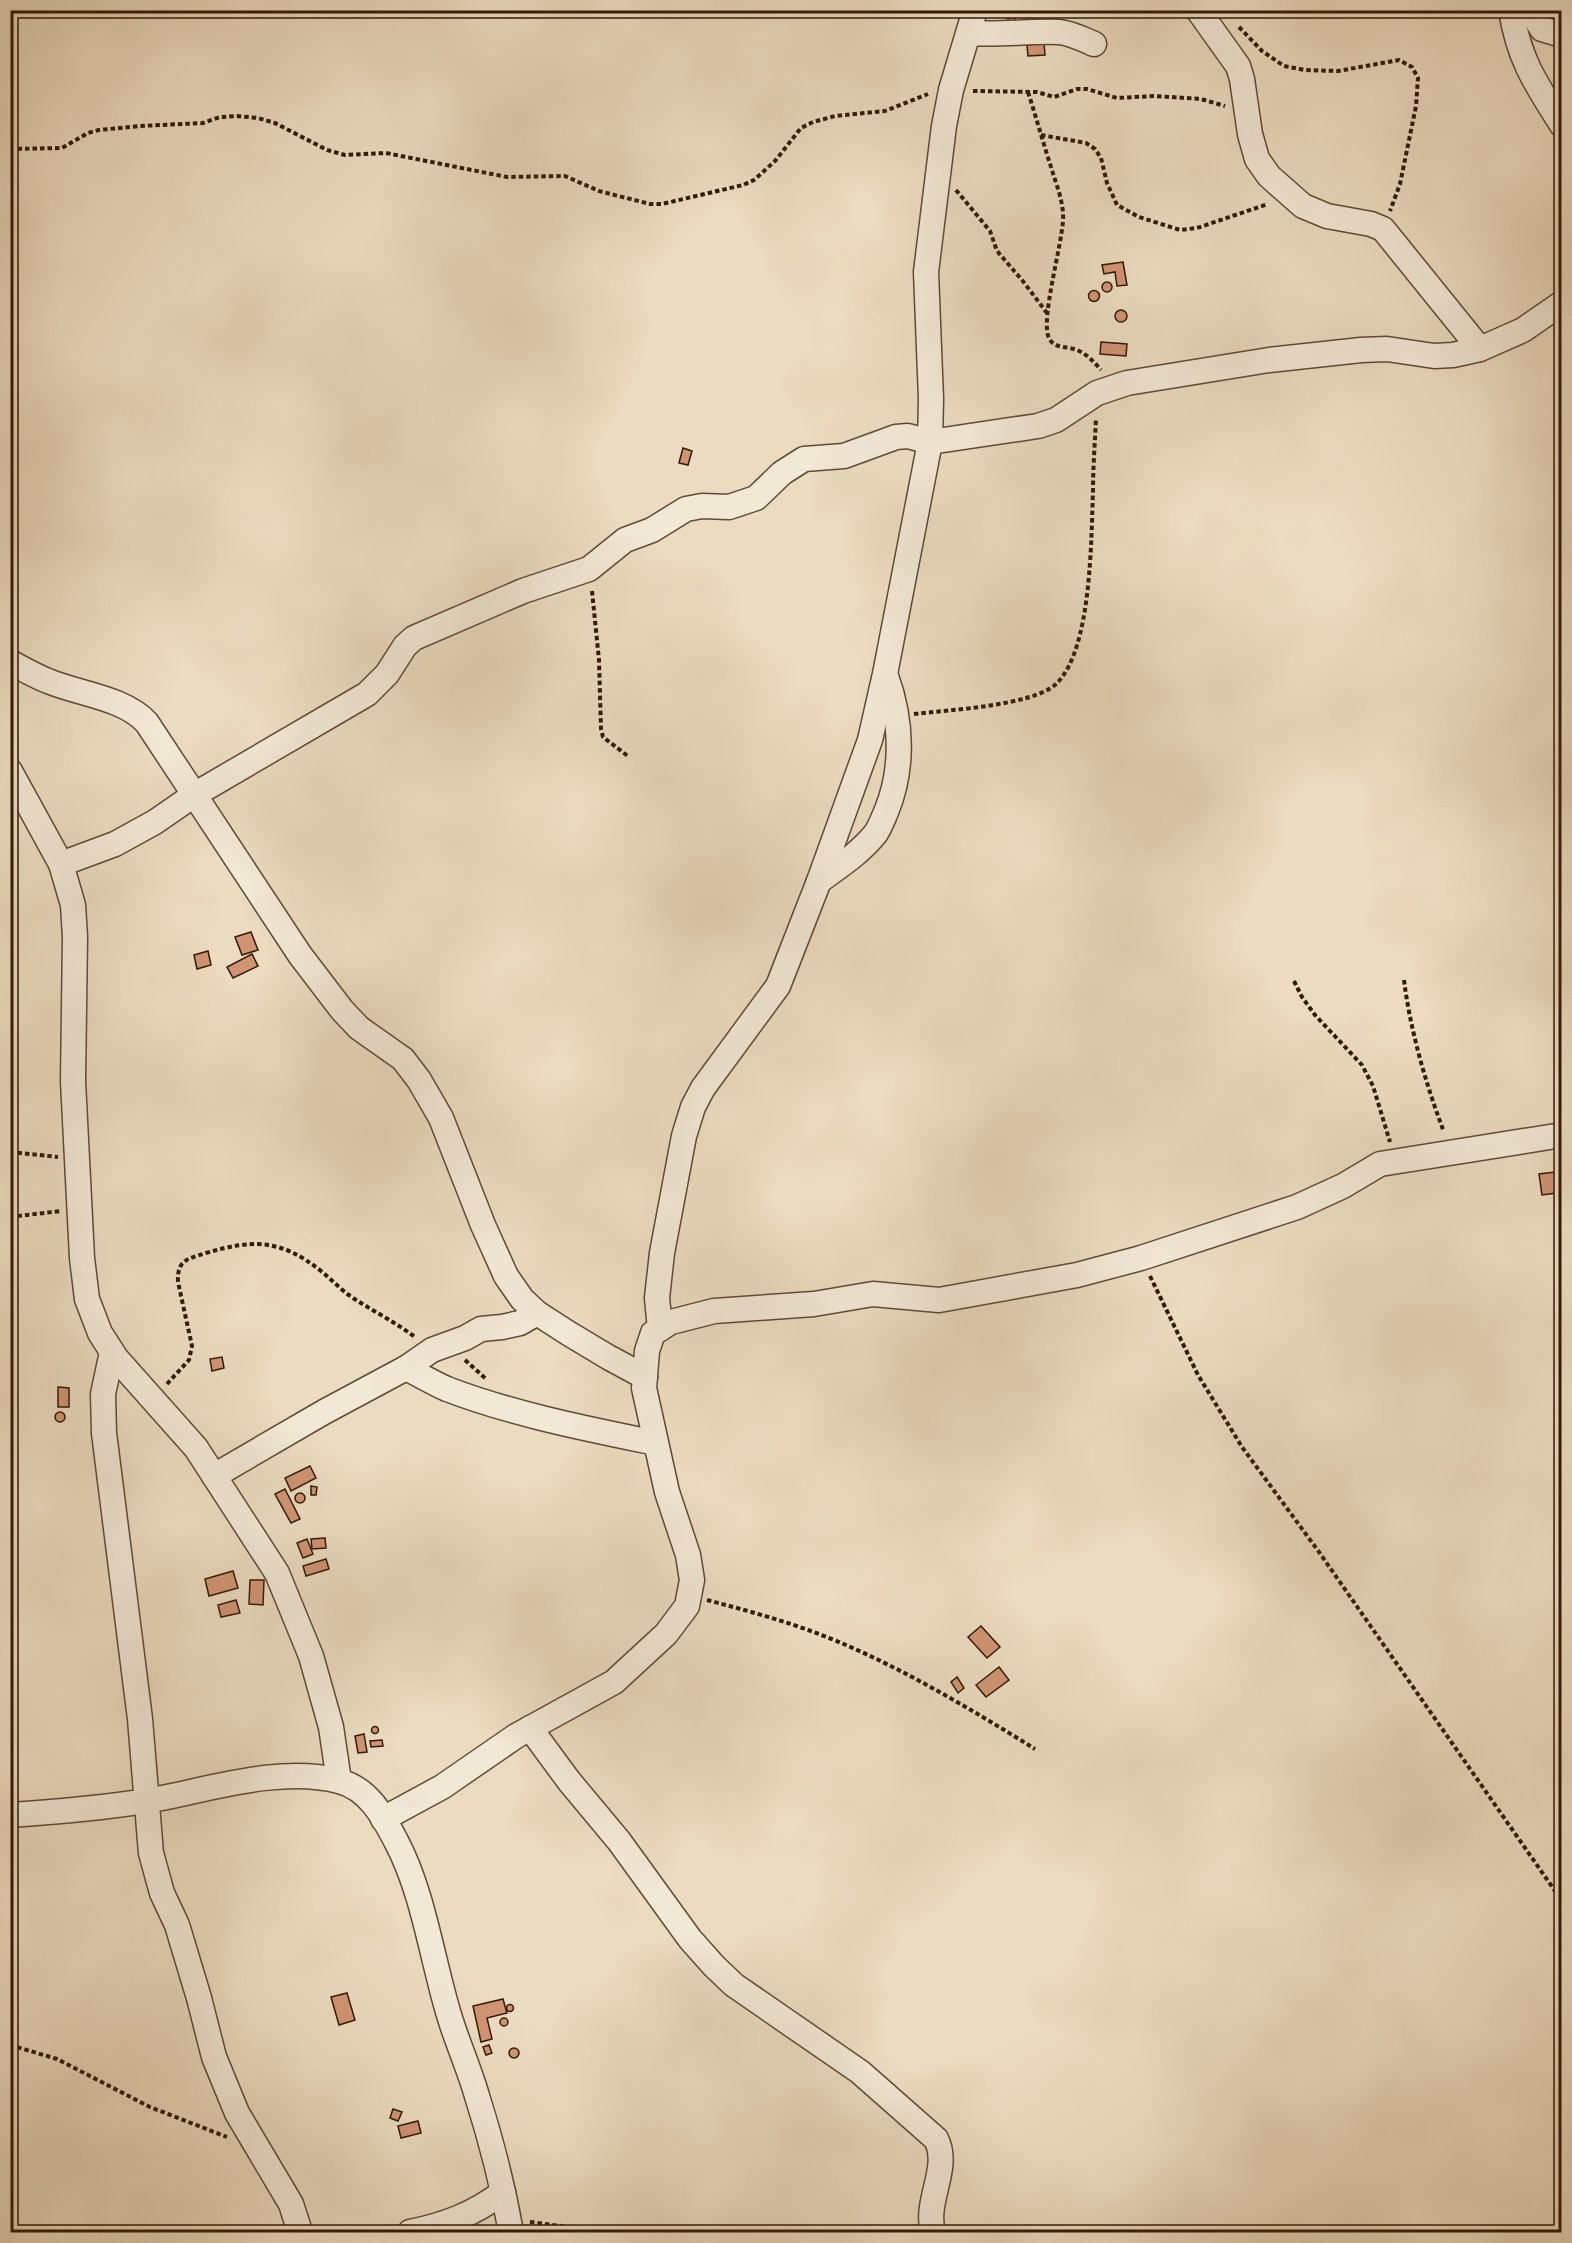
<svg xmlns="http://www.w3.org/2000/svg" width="1572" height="2243" font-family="'EB Garamond',serif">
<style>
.building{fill:#d19473;stroke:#311905;stroke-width:1.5}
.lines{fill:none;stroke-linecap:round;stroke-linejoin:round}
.minor-casing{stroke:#604a34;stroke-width:27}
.path{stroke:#311905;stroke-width:4;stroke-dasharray:4.5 3;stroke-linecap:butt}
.minor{stroke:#f2e8d6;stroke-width:24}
</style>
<rect width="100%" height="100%" fill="#ebdbc0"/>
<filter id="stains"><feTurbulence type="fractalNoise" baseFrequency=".00333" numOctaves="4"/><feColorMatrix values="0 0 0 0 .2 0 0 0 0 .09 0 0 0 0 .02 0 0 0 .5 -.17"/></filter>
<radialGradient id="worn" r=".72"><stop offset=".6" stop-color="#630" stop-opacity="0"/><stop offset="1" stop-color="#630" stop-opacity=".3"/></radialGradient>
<g class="building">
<rect x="1008" y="10" width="7" height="19"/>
<polygon points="1028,10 1037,10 1035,30 1026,29"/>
<polygon points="1044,43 1045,55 1028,56 1027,45"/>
<polygon points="1123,262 1127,285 1117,286 1115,272 1104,274 1102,265"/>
<circle cx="1107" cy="287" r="5"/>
<circle cx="1094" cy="296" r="5.5"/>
<circle cx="1121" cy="316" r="6"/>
<polygon points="1101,342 1127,344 1126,356 1100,354"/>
<polygon points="683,448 692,451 688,465 679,463"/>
<polygon points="251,932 258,950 242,955 235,937"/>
<polygon points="208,951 211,965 197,969 194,955"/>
<polygon points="252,954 258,966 233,978 227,967"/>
<polygon points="1555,1172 1557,1193 1542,1195 1539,1174"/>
<polygon points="222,1357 224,1368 212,1371 210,1359"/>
<polygon points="58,1387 69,1388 69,1407 58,1407"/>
<circle cx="60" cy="1417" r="5"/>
<polygon points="310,1466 316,1478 291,1491 285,1478"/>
<polygon points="311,1486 317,1487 316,1495 311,1495"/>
<polygon points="285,1489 300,1519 291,1523 275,1494"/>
<circle cx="300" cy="1498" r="5"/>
<polygon points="325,1538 326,1548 312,1549 311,1539"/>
<polygon points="307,1539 313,1554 303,1558 297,1543"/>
<polygon points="326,1559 329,1569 306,1576 303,1566"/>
<polygon points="233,1571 238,1588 209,1596 205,1579"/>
<polygon points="250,1580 264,1580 263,1605 249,1604"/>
<polygon points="236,1600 240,1613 221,1617 218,1605"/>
<polygon points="981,1626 1000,1647 987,1658 968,1637"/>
<polygon points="999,1667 1009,1680 986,1697 976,1685"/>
<polygon points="957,1677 964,1688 958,1693 951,1682"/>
<circle cx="375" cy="1730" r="3.5"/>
<polygon points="364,1734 367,1752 358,1753 355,1736"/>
<polygon points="382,1740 383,1746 371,1747 370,1741"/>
<polygon points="347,1993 355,2020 339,2025 331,1997"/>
<polygon points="503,1999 507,2013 487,2018 492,2039 481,2042 473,2006"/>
<circle cx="510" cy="2008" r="3.5"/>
<circle cx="504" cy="2022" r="4"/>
<polygon points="489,2045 492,2053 486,2055 483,2047"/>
<circle cx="514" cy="2053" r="5"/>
<polygon points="393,2109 402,2112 398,2121 390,2118"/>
<polygon points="418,2121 421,2133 401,2138 398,2126"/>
</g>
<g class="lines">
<g class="minor-casing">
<g id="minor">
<polyline points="1198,10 1238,66 1242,79 1250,134 1257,159 1269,176 1303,206 1327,216 1371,224 1383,229 1480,349"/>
<path d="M1511,10C1519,60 1536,84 1562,125"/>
<polyline points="1530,10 1542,29 1562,35"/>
<path d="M969,33C999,35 1029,31 1059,32C1071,33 1083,39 1094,44"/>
<path d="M10,662C23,669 35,676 48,681C79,694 125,698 147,723L300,955L342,1010L359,1028L403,1059L419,1080L441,1118L483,1225L506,1276L522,1299L537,1313L568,1333L608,1357L645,1377"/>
<polyline points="10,771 61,864 73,905 75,937 73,1081 82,1258 87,1299 100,1333 116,1358 196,1448 277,1573 311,1656 331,1727 339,1781"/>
<polyline points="61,864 115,844 155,822 194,795 367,694 387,674 405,646 414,638 523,591 589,569 625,540 652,530 686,509 702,506 729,507 756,498 782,473 804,459 844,456 896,437 908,436 930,442 1038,426 1056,420 1097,393 1127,383 1269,360 1361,350 1387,349 1434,356 1453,355 1480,349 1523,330 1562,303"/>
<path d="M819,881C840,866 860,853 876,833C880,827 883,819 886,812C904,769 902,720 886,676"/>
<polyline points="660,1329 657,1298 662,1253 684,1136 693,1107 703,1088 778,986 819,881 870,740 885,674 930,442 931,399 926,272 944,126 951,90 975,10"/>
<polyline points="112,1352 103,1394 104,1433 140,1719 151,1853 162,1893 177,1925 199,1998 214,2057 237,2113 291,2204 300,2232"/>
<path d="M406,1368C420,1375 433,1383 447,1389C512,1414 588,1429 656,1443"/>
<polyline points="214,1476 324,1412 406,1368 432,1350 465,1338 481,1329 502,1327 520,1323 537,1313"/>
<path d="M530,1728L569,1781L619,1841L690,1939L714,1966L734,1985L860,2072L936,2139C951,2168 924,2201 933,2232"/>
<path d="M10,1815C56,1812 101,1808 146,1801C205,1791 279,1765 339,1781C369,1789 383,1816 396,1841C423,1891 432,1959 449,2015C457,2042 469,2068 477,2096C491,2140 503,2187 511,2232"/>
<polyline points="383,1819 442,1787 516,1736 614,1682 666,1634 687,1606 692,1580 688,1555 667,1492 644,1388 647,1351 653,1333 671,1322 714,1311 814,1304 873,1294 939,1300 1077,1275 1141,1258 1297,1207 1343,1186 1380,1164 1562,1135"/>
<path d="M410,2232C445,2225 474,2214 503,2192"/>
</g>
</g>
<g class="path">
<polyline points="1239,27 1262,51 1284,66 1305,70 1338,71 1399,60 1412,67 1418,78 1416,106 1400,184 1390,211"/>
<polyline points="973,91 1037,92 1054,97 1077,89 1087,89 1117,98 1155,96 1201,99 1225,106"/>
<path d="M1028,92C1036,117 1043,142 1051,167C1056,184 1064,202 1063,220C1062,245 1040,321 1049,338C1054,349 1067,346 1077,350C1087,354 1094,362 1101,370"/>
<polyline points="1041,135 1086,143 1095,149 1101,158 1107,183 1117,205 1139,217 1180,230 1197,228 1268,204"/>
<polyline points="10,149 62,148 88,133 99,130 140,126 203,123 220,117 237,116 258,118 275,123 327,150 345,155 386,153 507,177 565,176 599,191 650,204 662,204 743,185 754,180 775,161 801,128 813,122 835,116 885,111 928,94"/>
<polyline points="956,190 990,231 997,251 1022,280 1047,313"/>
<polyline points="592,591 599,660 601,729 603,737 629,757"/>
<path d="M914,714C947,710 1032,706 1056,684C1092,650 1091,539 1093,491C1093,466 1095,442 1096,418"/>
<path d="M1404,980C1410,1029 1426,1085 1444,1132"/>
<polyline points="1294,981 1302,997 1315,1015 1362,1065 1373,1086 1390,1142"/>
<polyline points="10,1152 58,1157"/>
<polyline points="10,1217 61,1211"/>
<polyline points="1150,1276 1198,1375 1242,1447 1319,1552 1562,1901"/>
<polyline points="465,1360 486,1379"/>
<path d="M167,1384L189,1360L192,1346L178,1282C177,1260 187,1259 206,1253C253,1239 281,1239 321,1271C332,1280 341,1290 353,1298C373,1311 395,1322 415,1337"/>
<path d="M707,1600C741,1609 775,1618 808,1630C884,1657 966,1706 1035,1749"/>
<polyline points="10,2045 57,2059 150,2107 227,2137"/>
<polyline points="530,2222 608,2232"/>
</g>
<use href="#minor" class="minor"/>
</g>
<rect width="1572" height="2243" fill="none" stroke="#ebdbc0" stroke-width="36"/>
<rect x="12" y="12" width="1548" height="2219" fill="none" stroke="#311905" stroke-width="3"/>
<rect x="18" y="18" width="1536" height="2207" fill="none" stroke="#311905" stroke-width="1.5"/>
<rect width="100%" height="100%" filter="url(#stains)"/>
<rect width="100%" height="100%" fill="url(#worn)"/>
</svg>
